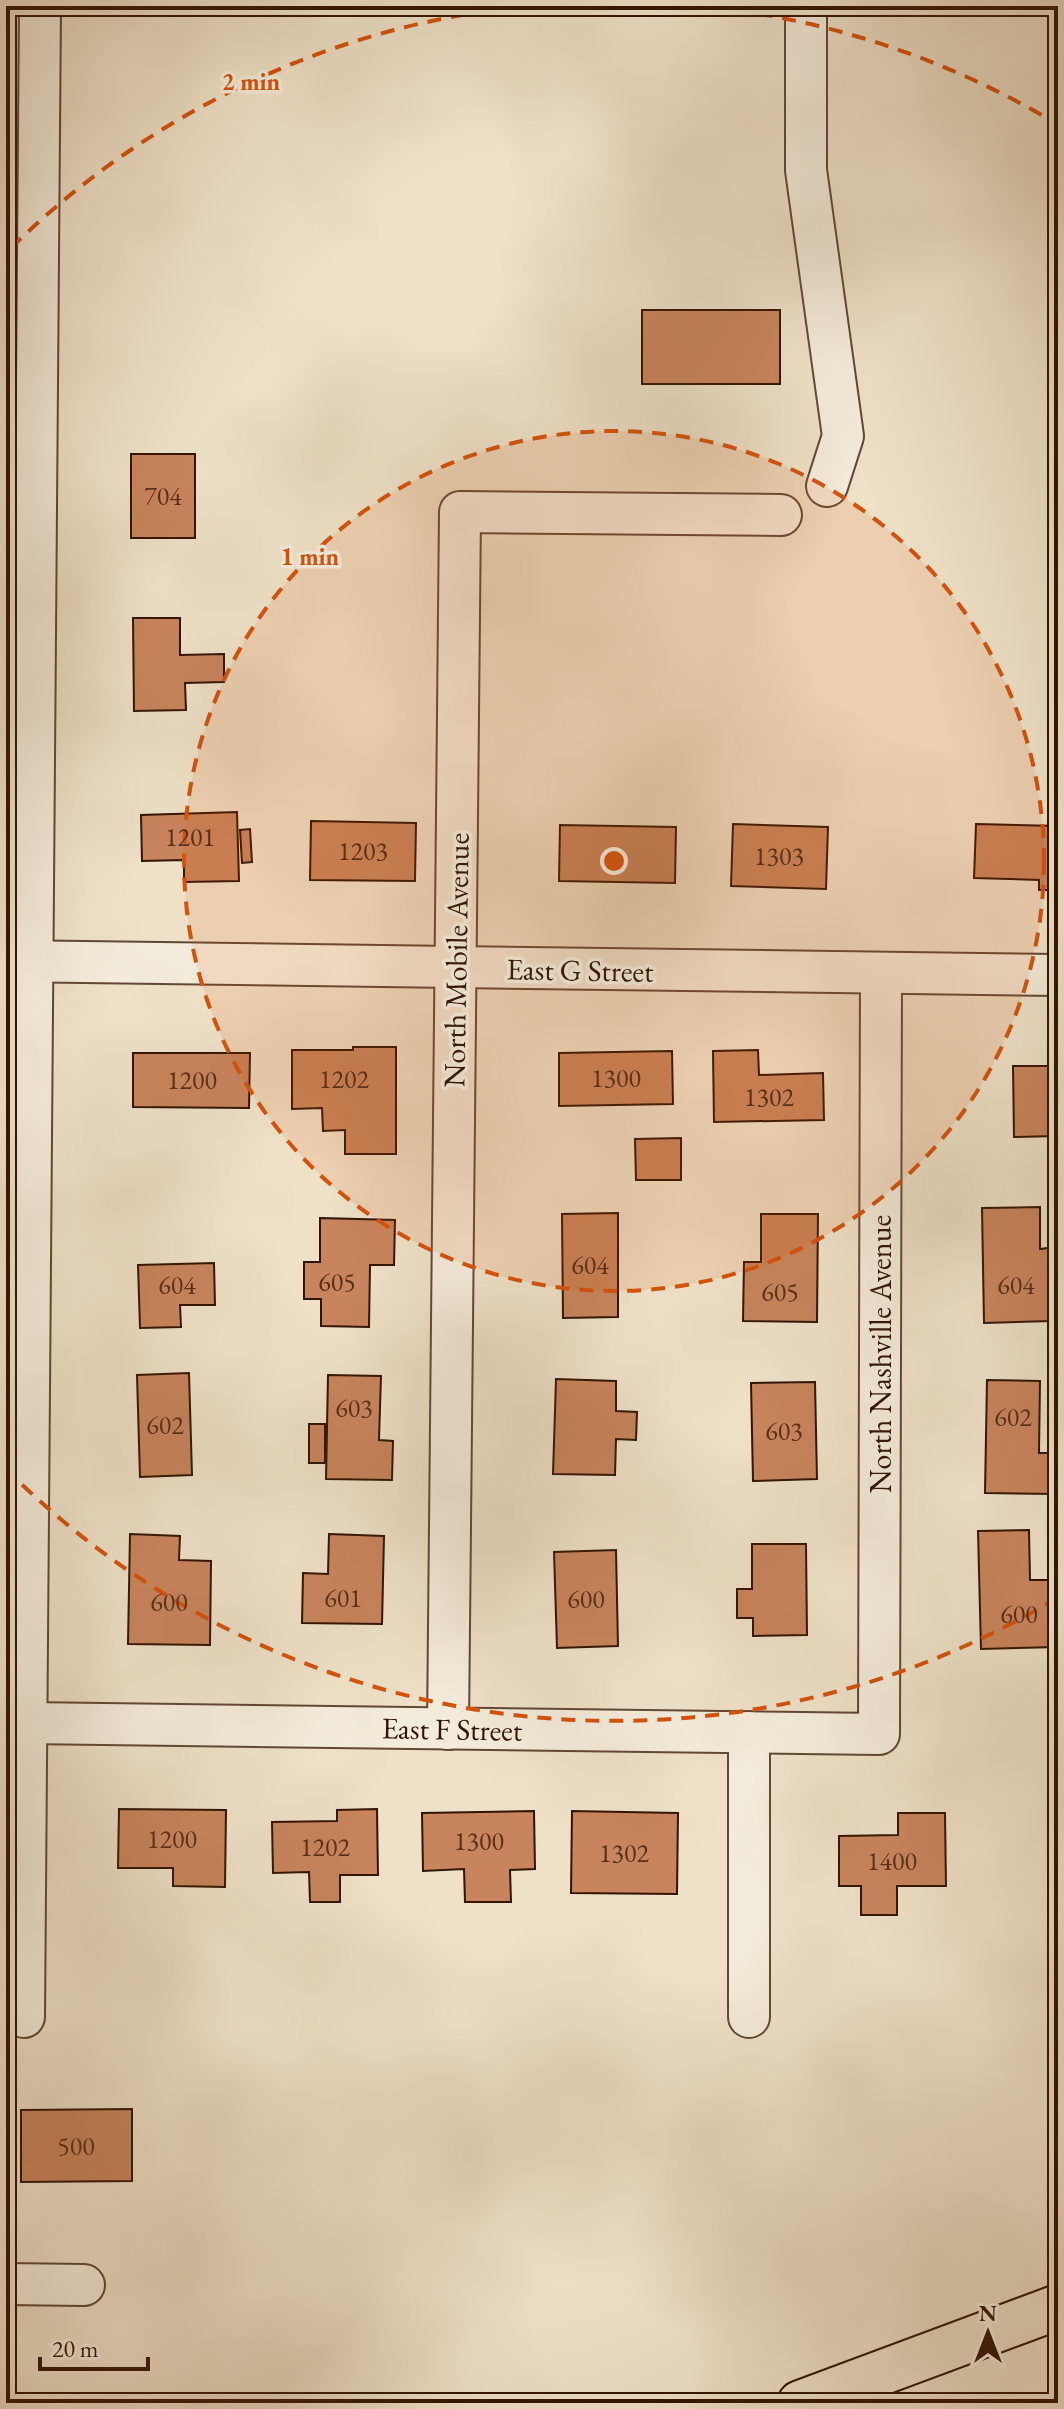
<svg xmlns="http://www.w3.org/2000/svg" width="1064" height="2409" font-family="'EB Garamond',serif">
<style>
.building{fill:#c8845c;stroke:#321403;stroke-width:2}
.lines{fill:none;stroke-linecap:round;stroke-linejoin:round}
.minor-casing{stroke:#614734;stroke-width:44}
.major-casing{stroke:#321403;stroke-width:48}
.minor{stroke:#f4ecdb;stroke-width:40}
.major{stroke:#eee1c8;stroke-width:44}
.ring{fill:none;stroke:#d6520b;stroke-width:4;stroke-dasharray:14 10}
.labels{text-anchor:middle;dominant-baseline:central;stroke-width:7;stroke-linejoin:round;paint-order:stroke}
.number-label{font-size:26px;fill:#583019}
.street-label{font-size:30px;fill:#321403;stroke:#f4ecdb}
.centre{fill:#d6520b;stroke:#f4ecdb;stroke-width:4}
.ring-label{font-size:24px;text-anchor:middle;font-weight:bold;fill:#d6520b;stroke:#f4ecdb;stroke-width:7;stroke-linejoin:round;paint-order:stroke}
</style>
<rect width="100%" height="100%" fill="#eee1c8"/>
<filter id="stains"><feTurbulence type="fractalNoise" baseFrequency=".0025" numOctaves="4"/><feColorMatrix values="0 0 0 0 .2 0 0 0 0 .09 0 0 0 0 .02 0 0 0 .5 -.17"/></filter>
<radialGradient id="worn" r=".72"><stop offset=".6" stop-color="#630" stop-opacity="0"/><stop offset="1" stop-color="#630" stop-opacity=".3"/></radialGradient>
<g class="building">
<rect x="642" y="310" width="138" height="74"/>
<rect x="131" y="454" width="64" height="84"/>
<polygon points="133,618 180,618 180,655 224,654 224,682 185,683 186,710 134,711"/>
<polygon points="237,812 239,881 184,882 184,860 142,861 141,815"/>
<polygon points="311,821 416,823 415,881 310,880"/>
<polygon points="733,824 828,827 826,889 731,886"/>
<polygon points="976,824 1058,826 1058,890 1039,890 1039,880 974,878"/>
<polygon points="560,825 676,827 675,883 559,881"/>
<polygon points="250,829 252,862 242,863 240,830"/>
<polygon points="353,1047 396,1047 396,1154 345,1154 345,1130 323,1131 322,1108 292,1109 292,1050 353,1050"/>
<polygon points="758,1050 759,1075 823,1073 824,1120 714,1122 713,1051"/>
<polygon points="672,1051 673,1104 559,1106 559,1053"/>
<polygon points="133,1053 250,1053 249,1108 133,1107"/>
<polygon points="1013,1066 1058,1066 1058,1136 1014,1137"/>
<polygon points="681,1138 681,1180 636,1180 635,1139"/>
<polygon points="1040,1207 1040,1249 1048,1248 1050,1321 984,1323 982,1208"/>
<polygon points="618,1213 618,1317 563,1318 562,1214"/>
<polygon points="761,1214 818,1214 817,1322 743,1321 744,1262 761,1262"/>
<polygon points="320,1218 395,1220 394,1265 370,1265 369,1327 321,1326 321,1299 304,1299 304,1262 320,1262"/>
<polygon points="214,1263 215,1305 180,1305 181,1327 140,1328 138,1265"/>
<polygon points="189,1373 192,1475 140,1477 137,1375"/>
<polygon points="328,1375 381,1376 379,1440 393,1441 392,1480 326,1479"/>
<polygon points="556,1379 616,1381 616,1411 637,1412 636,1440 616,1439 615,1475 553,1474"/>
<polygon points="987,1380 1040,1381 1039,1453 1056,1453 1056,1494 985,1493"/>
<polygon points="815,1382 817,1479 753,1481 751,1383"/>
<rect x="309" y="1424" width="16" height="39"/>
<polygon points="1029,1530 1030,1580 1058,1580 1058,1647 981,1649 978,1531"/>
<polygon points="130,1534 180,1536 179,1560 211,1561 210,1645 128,1644"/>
<polygon points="329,1534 384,1536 382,1624 302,1623 303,1573 328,1574"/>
<polygon points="752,1544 806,1544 807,1635 753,1636 753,1618 737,1618 737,1589 752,1589"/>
<polygon points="616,1550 618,1646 557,1648 554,1552"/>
<polygon points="119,1809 226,1810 225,1887 173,1886 173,1868 118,1868"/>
<polygon points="377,1809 378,1875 340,1875 340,1902 310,1902 309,1872 273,1873 272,1822 337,1821 337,1810"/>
<polygon points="534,1811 535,1869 510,1870 511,1902 465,1902 464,1869 423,1871 422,1813"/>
<polygon points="572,1811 678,1813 677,1894 571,1893"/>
<polygon points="898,1813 945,1813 946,1886 897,1886 897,1915 861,1915 861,1886 839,1886 839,1836 898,1835"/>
<polygon points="132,2109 132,2181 21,2182 21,2110"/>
</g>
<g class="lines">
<g class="minor-casing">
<g id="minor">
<polyline points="806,6 806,170 843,436 827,486"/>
<polyline points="6,961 1058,975"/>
<polyline points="26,1723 879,1734 881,975"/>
<polyline points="448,1729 460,512 781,515"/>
<polyline points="749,1732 749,2017"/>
<polyline points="24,2017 40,6"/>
<polyline points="6,2284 84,2285"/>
</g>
</g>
<g class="major-casing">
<polyline id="major" points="800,2403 1058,2307"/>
</g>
<use href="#minor" class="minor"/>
<use href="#major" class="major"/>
</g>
<circle cx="614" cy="861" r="430" fill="#d6520b" fill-opacity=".12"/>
<g class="ring">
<circle cx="614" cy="861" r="430"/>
<path d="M1057 1598A860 860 0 0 1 11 1474M11 248A860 860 0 0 1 517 7M711 7A860 860 0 0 1 1057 124"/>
</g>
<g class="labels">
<g class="number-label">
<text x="163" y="496">704</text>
<text x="190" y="837">1201</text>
<text x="363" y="851">1203</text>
<text x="779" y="856">1303</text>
<text x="616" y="1078">1300</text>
<text x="344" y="1079">1202</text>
<text x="192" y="1080">1200</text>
<text x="769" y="1097">1302</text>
<text x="590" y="1265">604</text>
<text x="337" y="1282">605</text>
<text x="177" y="1285">604</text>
<text x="1016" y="1285">604</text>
<text x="780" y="1292">605</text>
<text x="354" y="1408">603</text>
<text x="1013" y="1417">602</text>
<text x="165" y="1425">602</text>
<text x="784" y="1431">603</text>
<text x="343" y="1598">601</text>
<text x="586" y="1599">600</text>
<text x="169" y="1602">600</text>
<text x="1019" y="1614">600</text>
<text x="172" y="1839">1200</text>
<text x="479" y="1841">1300</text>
<text x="325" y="1847">1202</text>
<text x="624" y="1853">1302</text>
<text x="892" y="1861">1400</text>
<text x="76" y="2146">500</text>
</g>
<g class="street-label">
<text transform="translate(456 960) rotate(-89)">North Mobile Avenue</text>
<text transform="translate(580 970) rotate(1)">East G Street</text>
<text transform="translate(880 1354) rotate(-90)">North Nashville Avenue</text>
<text transform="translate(452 1729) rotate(1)">East F Street</text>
</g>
</g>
<circle cx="614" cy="861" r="12" class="centre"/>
<g class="ring-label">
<text x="251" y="90">2 min</text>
<text x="310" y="565">1 min</text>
</g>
<rect width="1064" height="2409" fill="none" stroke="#eee1c8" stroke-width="32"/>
<rect x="8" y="8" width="1048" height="2393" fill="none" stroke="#321403" stroke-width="4"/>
<rect x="16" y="16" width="1032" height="2377" fill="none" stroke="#321403" stroke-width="2"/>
<g transform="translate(988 2333)" stroke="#f4ecdb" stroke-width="6" paint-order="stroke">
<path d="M0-6L14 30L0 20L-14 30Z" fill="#321403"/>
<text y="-12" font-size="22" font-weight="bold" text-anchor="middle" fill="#321403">N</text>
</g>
<path d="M40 2357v12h108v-12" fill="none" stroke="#321403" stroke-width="4"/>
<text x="52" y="2357" font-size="24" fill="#321403" stroke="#f4ecdb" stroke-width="6" paint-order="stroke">20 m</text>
<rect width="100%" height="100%" filter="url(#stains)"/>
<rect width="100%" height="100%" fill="url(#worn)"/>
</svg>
